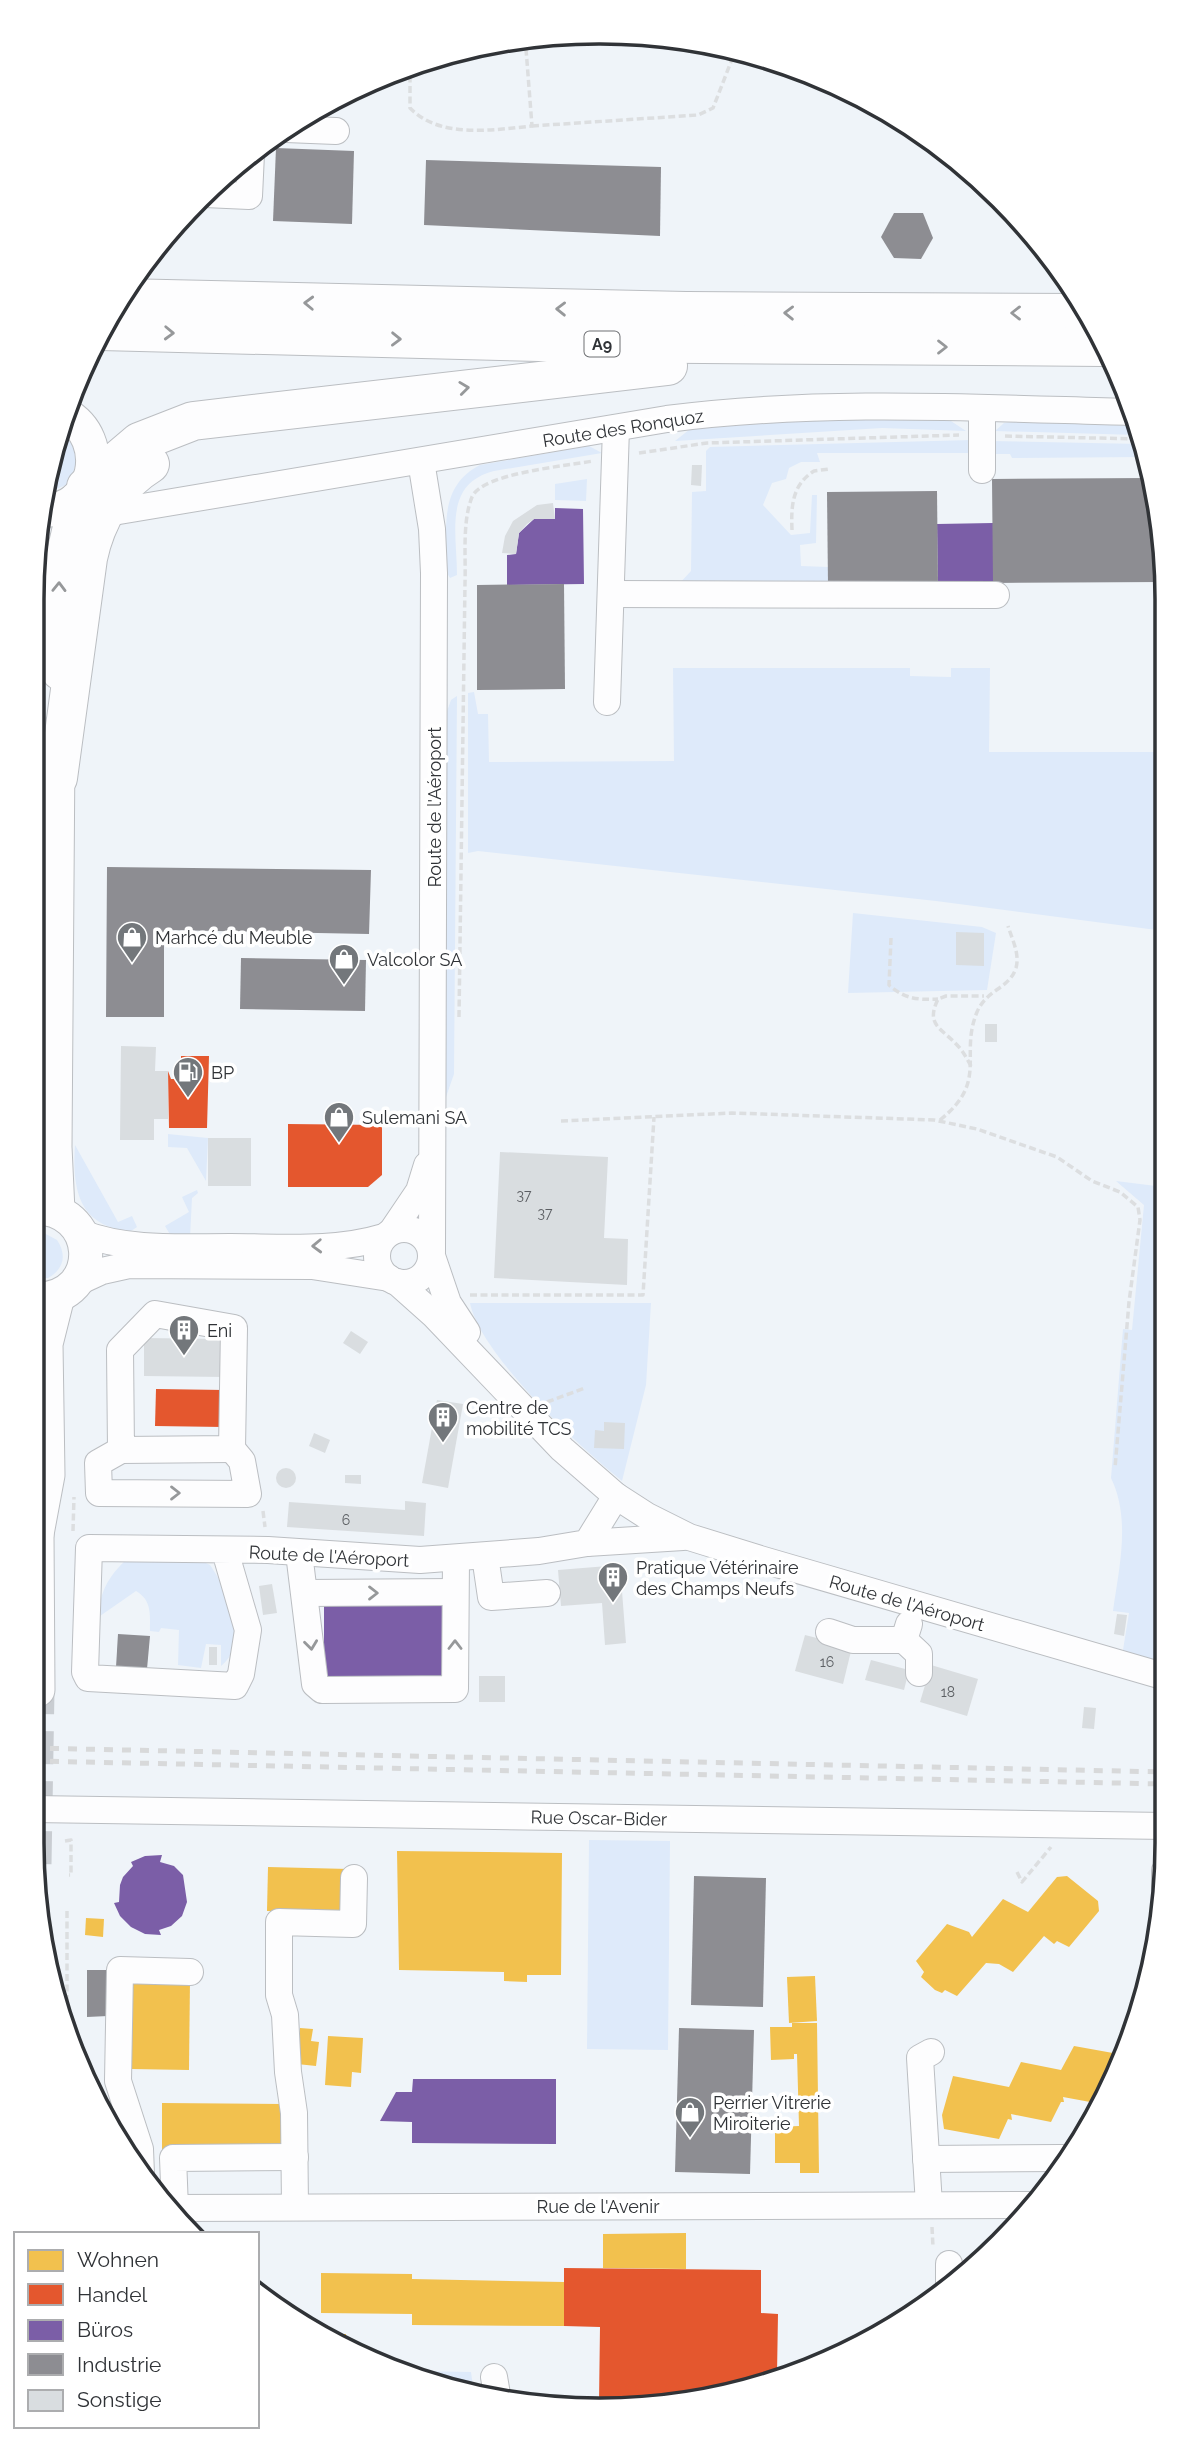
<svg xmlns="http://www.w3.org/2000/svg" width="1199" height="2442" font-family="Raleway,sans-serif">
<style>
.green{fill:#deeafa}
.homes{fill:#f2c14e}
.shops{fill:#e4572e}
.offices{fill:#7b5ea7}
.industry{fill:#8d8d92}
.building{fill:#d9dde0}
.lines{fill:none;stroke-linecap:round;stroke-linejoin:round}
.major-tunnel{stroke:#c9cdd2;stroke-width:33;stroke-dasharray:33 17;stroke-linecap:butt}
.minor-casing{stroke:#bbbec2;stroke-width:28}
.major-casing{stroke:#bbbec2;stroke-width:35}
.highway-casing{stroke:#bbbec2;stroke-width:40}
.path{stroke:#dcdee0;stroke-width:3.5;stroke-dasharray:7 3.5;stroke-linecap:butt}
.minor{stroke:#fdfdfe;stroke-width:26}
.major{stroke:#fdfdfe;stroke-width:33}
.highway{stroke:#fdfdfe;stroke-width:38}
.rail{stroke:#d8d9da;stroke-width:5;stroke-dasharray:9 9;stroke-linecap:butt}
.oneway{stroke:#96989a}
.labels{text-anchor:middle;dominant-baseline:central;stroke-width:7;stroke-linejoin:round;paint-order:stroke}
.number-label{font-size:14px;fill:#5c5f63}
.shield{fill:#fff;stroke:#6e7073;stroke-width:2}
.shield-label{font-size:16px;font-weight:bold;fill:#303337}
.street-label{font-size:18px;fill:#303337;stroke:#fff}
.poi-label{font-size:18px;fill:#303337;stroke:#fff;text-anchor:start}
.rim{fill:none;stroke:#303337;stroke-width:3.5}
</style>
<rect width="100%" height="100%" fill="#eff4f9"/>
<g class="green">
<polygon points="825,419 951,421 966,431 882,428 675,441 690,429"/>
<polygon points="1013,422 1136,426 1138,435 995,431 1004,423"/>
<path d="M59,431C80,444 80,467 66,485L44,494L51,453Z"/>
<polygon points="972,440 969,453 817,453 820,462 801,462 789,468 786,479 772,483 763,505 791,535 810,533 812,495 817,495 816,543 800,545 801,566 828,567 828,585 678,585 691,571 692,492 706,491 706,451 710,447"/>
<polygon points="990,441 1141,444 1144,457 1012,458 1010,454 990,454"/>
<path d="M589,446L602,453L494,471C443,484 457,533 457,575L450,578L447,573C447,531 437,487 480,465Z"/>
<polygon points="587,479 586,501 555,500 555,484"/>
<polygon points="673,668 910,668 910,676 951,677 951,668 990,668 989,752 1163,752 1164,931 936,901 478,851 468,853 468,693 474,692 478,714 488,714 489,762 674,761"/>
<polygon points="457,696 454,1074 446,1097 443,1093 446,714 451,700"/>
<polygon points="853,913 982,927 996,933 987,990 848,993"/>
<polygon points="168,1134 208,1138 206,1181 187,1148 168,1147"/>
<path d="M75,1145L118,1222L132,1216L137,1227L131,1231C79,1227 72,1190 75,1145Z"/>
<path d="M1116,1181L1164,1187L1166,1665L1122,1656L1129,1613L1113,1611C1119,1568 1131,1519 1111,1478L1123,1329L1132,1330L1144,1205Z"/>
<polygon points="197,1190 198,1193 192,1198 190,1238 171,1236 165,1226 189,1212 182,1197"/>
<path d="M44,1233L57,1240C67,1255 64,1269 48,1278H32V1234Z"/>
<path d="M470,1303H651L646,1385L622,1481C580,1448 480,1354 470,1303Z"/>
<path d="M125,1561H202L210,1565C228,1591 252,1642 221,1666V1645L206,1644L201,1668L178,1665L179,1630L161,1628L159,1632L150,1631C150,1615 152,1600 136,1591L100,1616C98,1594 109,1576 125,1561Z"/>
<polygon points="589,1840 670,1841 668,2050 587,2049"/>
<polygon points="414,2371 471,2372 474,2394"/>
</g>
<g class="homes">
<polygon points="397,1851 562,1853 561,1975 527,1975 527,1982 504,1981 504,1972 399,1970"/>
<polygon points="268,1867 349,1869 348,1913 267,1911"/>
<polygon points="1067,1876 1098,1901 1099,1911 1069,1947 1057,1941 1054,1944 1044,1936 1013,1972 999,1964 986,1963 957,1996 945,1990 942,1993 935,1990 921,1977 924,1972 916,1961 947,1924 969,1932 972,1937 1003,1899 1028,1912 1057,1877"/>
<polygon points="86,1918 104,1919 103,1937 85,1935"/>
<polygon points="815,1976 817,2021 789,2023 787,1977"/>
<polygon points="133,1978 190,1979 189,2070 131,2069"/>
<polygon points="792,2023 817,2023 819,2173 800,2173 800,2163 775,2163 775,2127 799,2126 797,2054 794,2054 794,2059 771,2060 770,2027 792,2027"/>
<polygon points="300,2028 313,2029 311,2041 319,2042 316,2066 297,2064"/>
<polygon points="328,2036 363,2038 361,2073 352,2072 351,2087 325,2085"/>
<polygon points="1074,2046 1124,2055 1109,2093 1101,2104 1063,2097 1064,2102 1061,2102 1051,2122 1011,2114 1012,2120 1008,2119 999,2139 944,2129 942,2115 953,2076 1009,2087 1021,2062 1061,2070"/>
<polygon points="162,2103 282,2104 282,2152 162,2151"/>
<polygon points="686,2233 686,2269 603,2268 603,2234"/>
<polygon points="321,2273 412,2274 412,2279 564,2282 564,2326 412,2325 412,2314 321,2313"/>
<polygon points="316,2334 346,2334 346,2346"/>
</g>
<g class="shops">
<polygon points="181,1056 209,1056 207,1128 169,1128 168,1071 171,1079 181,1079"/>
<polygon points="288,1124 382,1125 382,1175 368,1187 288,1187"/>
<polygon points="156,1389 224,1390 223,1427 155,1426"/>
<polygon points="564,2268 761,2270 761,2313 778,2314 777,2374 673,2406 599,2403 600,2327 564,2326"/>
</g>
<g class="offices">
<polygon points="555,508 583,509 584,584 507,585 507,555 516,554 519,533 534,519 555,519"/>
<polygon points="993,523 993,583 938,584 937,524"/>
<rect x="324" y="1602" width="122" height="78"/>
<polygon points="162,1855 160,1862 174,1866 183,1875 187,1902 182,1916 171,1926 159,1930 161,1935 145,1934 131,1927 120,1916 114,1903 119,1902 120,1885 123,1877 133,1866 131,1862 145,1856"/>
<polygon points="413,2079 556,2079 556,2144 412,2143 412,2122 380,2121 396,2092 412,2092"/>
</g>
<g class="industry">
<polygon points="276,148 354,151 352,224 273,221"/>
<polygon points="426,160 661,167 660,236 424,225"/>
<polygon points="894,213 923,213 933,238 921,259 894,258 881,237"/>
<polygon points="1150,478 1152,518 1161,518 1163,526 1163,582 993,583 992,479"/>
<polygon points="937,491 938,584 828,585 827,492"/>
<polygon points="564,584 565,689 477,690 477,585"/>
<polygon points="107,867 371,870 369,934 164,930 164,1017 106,1017"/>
<polygon points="241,958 366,960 365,1011 240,1009"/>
<polygon points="118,1634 150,1636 147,1669 116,1667"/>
<polygon points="694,1876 766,1878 763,2007 691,2005"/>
<polygon points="87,1970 108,1970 108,2016 87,2017"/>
<polygon points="679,2028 754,2030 750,2174 675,2172"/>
</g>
<g class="building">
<polygon points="692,465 702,465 701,486 691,485"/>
<polygon points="553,503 555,519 534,519 527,524 519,533 516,554 502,553 505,536 513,521 537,505"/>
<polygon points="956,932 984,933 984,966 956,965"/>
<rect x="985" y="1024" width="12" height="18"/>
<polygon points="121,1046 156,1047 155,1071 168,1071 168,1119 154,1119 154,1140 120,1140"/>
<rect x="208" y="1138" width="43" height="48"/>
<polygon points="500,1152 608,1157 604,1238 628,1239 627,1285 494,1278"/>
<polygon points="351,1331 368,1342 360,1354 343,1343"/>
<polygon points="144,1338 224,1339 224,1377 144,1376"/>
<polygon points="437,1400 463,1404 448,1488 422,1483"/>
<polygon points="604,1422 625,1423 624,1449 594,1448 595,1430 604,1431"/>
<polygon points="314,1433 330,1440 325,1453 309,1446"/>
<circle cx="286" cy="1478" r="10"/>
<polygon points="345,1475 361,1475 361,1484 345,1483"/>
<polygon points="405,1501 426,1503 424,1536 287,1527 289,1502 405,1510"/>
<polygon points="620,1565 626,1643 605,1645 602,1603 561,1606 558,1570"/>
<polygon points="272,1584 277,1613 263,1615 259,1586"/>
<polygon points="1117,1614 1127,1615 1124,1636 1114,1634"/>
<polygon points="805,1635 852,1647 843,1684 795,1671"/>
<rect x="209" y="1647" width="8" height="18"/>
<polygon points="871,1660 909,1670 904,1690 865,1680"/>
<polygon points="931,1665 978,1679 967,1716 920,1702"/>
<rect x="479" y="1676" width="26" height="26"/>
<polygon points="1084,1707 1096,1708 1094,1729 1082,1728"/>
</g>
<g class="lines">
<polyline class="major-tunnel" points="35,1864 38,1690"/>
<g class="minor-casing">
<g id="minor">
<polyline points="286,129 336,131"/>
<polyline points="205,194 249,196 251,154"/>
<polyline points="421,461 432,529 434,573 432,1252"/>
<polyline points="982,470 982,408"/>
<path d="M119,511L667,419C821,399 978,408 1132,412"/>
<polyline points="612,594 996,595"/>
<polyline points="607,702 616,428"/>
<circle cx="404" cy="1256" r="27"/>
<polyline points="392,1231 419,1191 427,1165"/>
<path d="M81,1233C128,1251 180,1247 230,1247C281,1247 335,1252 384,1237"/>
<polyline points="432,1256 448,1303 467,1332"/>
<polyline points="397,1282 434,1315 562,1449 616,1496 647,1516 689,1537 760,1559 1166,1677"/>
<polyline points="76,1283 102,1271 129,1265 312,1266 389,1278"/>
<polygon points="155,1314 234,1328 232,1449 121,1450 120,1350"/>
<polyline points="121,1450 98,1463 99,1493 248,1494 242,1461 232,1449"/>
<polyline points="587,1543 683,1537"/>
<polyline points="225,1551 248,1630 241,1674 235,1686 88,1678 85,1672 89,1548 268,1550 420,1560 539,1551 587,1543 616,1496"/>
<polyline points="299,1553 315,1684 322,1690 455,1689 456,1559"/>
<polyline points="485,1556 491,1597 547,1593"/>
<polyline points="305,1593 455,1592"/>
<polyline points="909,1624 904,1640 919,1654 919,1673"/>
<polyline points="829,1632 853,1640 904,1640"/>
<polyline points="32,1809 1166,1826"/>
<polyline points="1165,1871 1165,1886"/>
<polyline points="926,2159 1063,2158"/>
<polyline points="141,2174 140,2149 118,2081 120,1970 190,1972"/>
<polyline points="929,2205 920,2058 931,2052"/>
<polyline points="295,2207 294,2113 288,2072 285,2015 279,1995 279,1922 353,1924 354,1878"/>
<polyline points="167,2208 1029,2205"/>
<polyline points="175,2208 173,2158 295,2157"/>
<polyline points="949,2264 949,2282"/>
<polyline points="494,2377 498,2400"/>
</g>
</g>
<g class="major-casing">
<g id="major">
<path d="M41,510C97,514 111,439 65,414"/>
<polyline points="59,673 60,568 76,499"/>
<path d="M32,1208C101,1205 104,1298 38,1299"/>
<polyline points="58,1211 55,1147 58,751"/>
<polyline points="33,1511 37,1534 38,1690"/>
<polyline points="37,1534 48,1475 46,1344 58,1296"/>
</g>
</g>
<g class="highway-casing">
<g id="highway">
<polyline points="121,298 686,311 1085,313"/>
<polyline points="101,331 581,343 1104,347"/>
<polyline points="86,487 139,442 193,421 668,366"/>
<path d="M58,778L88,558C96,520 116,485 150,464"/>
</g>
</g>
<g class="path">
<path d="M410,65V108C440,139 492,130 532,126L525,36"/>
<polyline points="532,126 698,115 713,108 736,49"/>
<polyline points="1005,436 1139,439"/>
<polyline points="639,453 707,443 959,435"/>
<path d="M792,530C791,506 792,485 814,471L829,469"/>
<path d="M891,938L889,985C905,999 917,1000 938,999"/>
<path d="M459,1017L465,583C466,557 462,522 472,497C482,473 567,466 593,461"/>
<path d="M971,1066C967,1059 963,1051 958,1046C942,1028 925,1026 938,999L946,996H984"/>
<path d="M940,1120C989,1081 959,1056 977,1012C987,989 1009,989 1016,968C1020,954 1012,939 1008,926"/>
<polyline points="561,1121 732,1113 934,1120 977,1129 1057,1157 1092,1181 1120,1192 1138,1207 1140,1220 1129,1302 1115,1468"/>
<polyline points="470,1295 643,1295 654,1117"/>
<polyline points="547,1402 585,1388"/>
<polyline points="263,1511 265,1527"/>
<polyline points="73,1531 74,1497"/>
<polyline points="65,1841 71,1840 71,1875 69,1875"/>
<polyline points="1017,1872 1022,1882 1051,1847"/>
<polyline points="67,1911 67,2036"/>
<polyline points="932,2227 933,2247"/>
</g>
<use href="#minor" class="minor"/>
<use href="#major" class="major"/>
<use href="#highway" class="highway"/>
<g class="rail">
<polyline points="32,1748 1166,1772"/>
<polyline points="32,1761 1166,1784"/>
</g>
</g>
<defs><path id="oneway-chevron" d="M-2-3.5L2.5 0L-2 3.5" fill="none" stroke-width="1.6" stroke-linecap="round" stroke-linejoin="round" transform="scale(1.75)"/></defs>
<g class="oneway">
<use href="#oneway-chevron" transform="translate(309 303) rotate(-178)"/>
<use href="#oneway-chevron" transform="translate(561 309) rotate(-179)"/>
<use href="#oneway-chevron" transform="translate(789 313) rotate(-179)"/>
<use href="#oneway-chevron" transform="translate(1016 313) rotate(180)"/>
<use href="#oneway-chevron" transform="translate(169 333) rotate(2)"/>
<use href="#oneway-chevron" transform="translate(396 339) rotate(1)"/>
<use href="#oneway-chevron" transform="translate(942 347)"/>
<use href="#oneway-chevron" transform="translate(464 388) rotate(-7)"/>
<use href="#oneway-chevron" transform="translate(59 587) rotate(-89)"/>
<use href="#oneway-chevron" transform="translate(317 1246) rotate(178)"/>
<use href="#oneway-chevron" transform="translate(175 1493)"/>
<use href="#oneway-chevron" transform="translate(373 1593)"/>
<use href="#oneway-chevron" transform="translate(311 1645) rotate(83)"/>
<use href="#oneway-chevron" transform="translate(455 1645) rotate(-90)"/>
</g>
<defs>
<g id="shop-pin" transform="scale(1.575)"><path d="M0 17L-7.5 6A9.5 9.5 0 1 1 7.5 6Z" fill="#73777b" stroke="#fff"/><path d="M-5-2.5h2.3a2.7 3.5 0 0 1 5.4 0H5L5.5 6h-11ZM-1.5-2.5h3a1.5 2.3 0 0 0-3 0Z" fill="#fff"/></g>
<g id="fuel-pin" transform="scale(1.575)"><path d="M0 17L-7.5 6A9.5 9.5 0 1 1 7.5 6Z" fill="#73777b" stroke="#fff"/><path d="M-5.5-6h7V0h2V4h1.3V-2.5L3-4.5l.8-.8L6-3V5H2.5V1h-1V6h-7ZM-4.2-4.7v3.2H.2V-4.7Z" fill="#fff"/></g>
<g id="building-pin" transform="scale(1.575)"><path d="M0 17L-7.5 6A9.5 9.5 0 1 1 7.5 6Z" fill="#73777b" stroke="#fff"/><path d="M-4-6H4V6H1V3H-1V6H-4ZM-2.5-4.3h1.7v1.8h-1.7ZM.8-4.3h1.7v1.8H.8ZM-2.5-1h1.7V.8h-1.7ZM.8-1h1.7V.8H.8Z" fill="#fff"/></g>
</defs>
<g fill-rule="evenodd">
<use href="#shop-pin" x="132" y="937"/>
<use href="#shop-pin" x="344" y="959"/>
<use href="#fuel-pin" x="188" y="1072"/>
<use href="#shop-pin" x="339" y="1117"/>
<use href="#building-pin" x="184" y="1330"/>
<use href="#building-pin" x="443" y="1417"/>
<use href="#building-pin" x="613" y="1577"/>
<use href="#shop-pin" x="690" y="2112"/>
</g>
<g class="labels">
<g class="number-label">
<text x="524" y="1195">37</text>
<text x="545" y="1213">37</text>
<text x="346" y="1520">6</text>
<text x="827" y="1662">16</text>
<text x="948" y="1692">18</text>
</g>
<rect class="shield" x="584.5" y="331.5" width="35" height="25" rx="5"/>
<g class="shield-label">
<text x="602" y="344">A9</text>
</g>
<g class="street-label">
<text transform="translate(623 428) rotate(-9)">Route des Ronquoz</text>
<text transform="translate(434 807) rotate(-90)">Route de l'Aéroport</text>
<text transform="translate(329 1556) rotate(3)">Route de l'Aéroport</text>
<text transform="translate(907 1603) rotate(16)">Route de l'Aéroport</text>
<text transform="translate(599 1818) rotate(1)">Rue Oscar-Bider</text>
<text x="598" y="2206">Rue de l'Avenir</text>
</g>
<g class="poi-label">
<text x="155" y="937">Marhcé du Meuble</text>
<text x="367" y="959">Valcolor SA</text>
<text x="211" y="1072">BP</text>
<text x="362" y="1117">Sulemani SA</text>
<text x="207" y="1330">Eni</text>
<text x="466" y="1407">Centre de<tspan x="466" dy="21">mobilité TCS</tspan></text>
<text x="636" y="1567">Pratique Vétérinaire<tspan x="636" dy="21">des Champs Neufs</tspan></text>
<text x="713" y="2102">Perrier Vitrerie<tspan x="713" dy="21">Miroiterie</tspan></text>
</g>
</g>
<path d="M0 0H1199V2442H0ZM599 44H600A555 555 0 0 1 1155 599V1843A555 555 0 0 1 600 2398H599A555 555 0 0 1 44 1843V599A555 555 0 0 1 599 44Z" fill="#fff" fill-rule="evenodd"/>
<path class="rim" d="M599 44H600A555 555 0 0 1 1155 599V1843A555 555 0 0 1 600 2398H599A555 555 0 0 1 44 1843V599A555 555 0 0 1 599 44Z"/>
<rect x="14" y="2232" width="245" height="196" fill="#ffffff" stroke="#acadaf" stroke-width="2"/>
<rect x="28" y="2250" width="35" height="21" fill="#f2c14e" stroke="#acadaf" stroke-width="2"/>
<text x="77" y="2267" font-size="21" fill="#303337">Wohnen</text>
<rect x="28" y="2284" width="35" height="21" fill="#e4572e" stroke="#acadaf" stroke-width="2"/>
<text x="77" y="2302" font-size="21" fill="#303337">Handel</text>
<rect x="28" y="2320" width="35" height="21" fill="#7b5ea7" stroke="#acadaf" stroke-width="2"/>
<text x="77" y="2337" font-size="21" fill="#303337">Büros</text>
<rect x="28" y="2354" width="35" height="21" fill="#8d8d92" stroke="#acadaf" stroke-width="2"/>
<text x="77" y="2372" font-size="21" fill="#303337">Industrie</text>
<rect x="28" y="2390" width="35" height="21" fill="#d9dde0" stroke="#acadaf" stroke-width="2"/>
<text x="77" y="2407" font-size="21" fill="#303337">Sonstige</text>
</svg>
